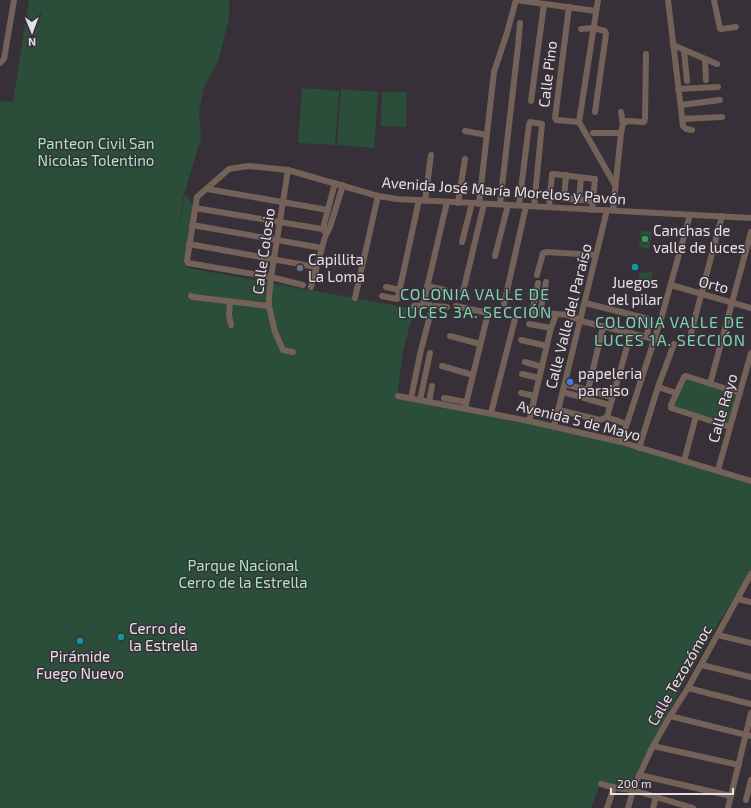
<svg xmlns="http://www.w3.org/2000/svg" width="751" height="808" font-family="'Exo 2',sans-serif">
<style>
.green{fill:#2b4e3b}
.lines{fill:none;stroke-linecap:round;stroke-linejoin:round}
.minor{stroke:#746158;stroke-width:6}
.leisure-dot{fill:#2e9e5b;stroke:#383038;stroke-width:1.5}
.culture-dot{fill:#0f9aa8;stroke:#383038;stroke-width:1.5}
.worship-dot{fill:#6b7280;stroke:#383038;stroke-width:1.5}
.shop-dot{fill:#3f7fe0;stroke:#383038;stroke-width:1.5}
.labels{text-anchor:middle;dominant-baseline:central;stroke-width:3;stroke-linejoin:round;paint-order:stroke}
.street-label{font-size:15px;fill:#e6e0e5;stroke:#383038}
.park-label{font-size:15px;fill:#a1e9c0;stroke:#383038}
.poi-label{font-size:15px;fill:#e6e0e5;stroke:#383038;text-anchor:start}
.neighbourhood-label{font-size:16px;letter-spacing:1px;fill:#7ad4b2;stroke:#383038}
</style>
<rect width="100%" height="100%" fill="#383038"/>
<g class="green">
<polygon points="29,0 229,0 229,19 218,62 204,87 199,111 201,138 183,198 179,226 185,194 194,206 184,260 185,264 188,268 414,309 403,351 397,396 621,443 751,483 751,572 712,633 682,686 629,787 622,788 600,783 591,808 0,808 0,101 13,102"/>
<polygon points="302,88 339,91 335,145 298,143"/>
<polygon points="341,89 378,92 374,148 337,145"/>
<polygon points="382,92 407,92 406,127 381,126"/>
<polygon points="641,230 652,232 649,249 639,247"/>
<polygon points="652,272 651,284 646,284 639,277 639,273"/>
<polygon points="685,378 738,394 730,424 672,407"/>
</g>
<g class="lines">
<g class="minor">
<polyline points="516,0 596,11"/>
<polyline points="598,0 579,122 615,185"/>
<polyline points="668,0 683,126 686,129 692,130"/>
<polyline points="714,0 720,29 721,29 736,27"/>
<polyline points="569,7 555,118 556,120 579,122"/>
<polyline points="581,29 593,28 605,31 606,34 595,112"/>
<polyline points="673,45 717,64"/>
<polyline points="684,50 687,81"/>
<polyline points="705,60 706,80"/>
<polyline points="0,63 4,59 14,0"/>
<polyline points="678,89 718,87"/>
<polyline points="531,101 544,4"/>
<polyline points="681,105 720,100"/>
<polyline points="682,119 722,117"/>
<polyline points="623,124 627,121 644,122 645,119 646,54"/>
<polyline points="465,131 487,135"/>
<polyline points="593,133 621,133"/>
<polyline points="288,170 271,277 269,298 269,306 275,332 283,350 293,352"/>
<polyline points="207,189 328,210"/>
<polyline points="550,197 593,201"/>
<polyline points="564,199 566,175"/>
<polyline points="579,200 581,178"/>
<polyline points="425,201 431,155"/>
<polyline points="458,203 465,159"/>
<polyline points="479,204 494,72 507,33 516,0"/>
<polyline points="500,204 518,46 520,23"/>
<polyline points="519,205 529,125 530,122 542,124 534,206"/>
<polyline points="549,207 552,174 553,174 595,179 592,210"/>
<polyline points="195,208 328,230"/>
<polyline points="613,210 621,133 623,124 621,112"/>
<polyline points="192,225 322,248"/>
<polyline points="324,231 324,224 335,183"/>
<polyline points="462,242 472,203"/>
<polyline points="189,244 316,267"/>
<polyline points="495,256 508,205"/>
<polyline points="537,275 543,253 546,252 596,255"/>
<polyline points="538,283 533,308 533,311 535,312 568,315 581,321 654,339"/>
<polyline points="303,285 271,277 188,263 187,261 197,197 229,169 248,166 288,170 378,196 397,199 751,218"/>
<polyline points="671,285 751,308"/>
<polyline points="427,286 445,290"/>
<polyline points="311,287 325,237 330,227 343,185"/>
<polyline points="386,287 400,290"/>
<polyline points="463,292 484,204"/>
<polyline points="191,296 193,297 269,306"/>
<polyline points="382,296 397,299 398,297 419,200"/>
<polyline points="355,298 378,196"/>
<polyline points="230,302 229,315 231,325"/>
<polyline points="585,303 649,319 651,322 646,337"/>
<polyline points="504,304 526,206"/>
<polyline points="423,305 447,202"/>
<polyline points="414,306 430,305"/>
<polyline points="456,306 488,313 465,408"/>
<polyline points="540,313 546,282"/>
<polyline points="529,324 551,328"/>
<polyline points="691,333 722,216"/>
<polyline points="450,336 480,344"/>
<polyline points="521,340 547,346"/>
<polyline points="525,362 542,367"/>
<polyline points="442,366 473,375"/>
<polyline points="522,374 539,378"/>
<polyline points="565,384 612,397"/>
<polyline points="710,384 751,232"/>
<polyline points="658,387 676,393"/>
<polyline points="588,390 603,327"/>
<polyline points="563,392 609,405"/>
<polyline points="521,393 535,396"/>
<polyline points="398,396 529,421 621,442 751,481"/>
<polyline points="411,398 421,350 432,308 434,306 447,307"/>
<polyline points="444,398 466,402"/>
<polyline points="420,400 430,353"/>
<polyline points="429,402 432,386"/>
<polyline points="559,410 600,420 607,417 626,424"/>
<polyline points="491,413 515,319"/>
<polyline points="607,417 631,333"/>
<polyline points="529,421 551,328 556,315"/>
<polyline points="554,427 607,210"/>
<polyline points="730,427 671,408 671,405 684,377 686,376 740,393"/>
<polyline points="621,442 661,319 690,215"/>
<polyline points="639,448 658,387 674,344"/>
<polyline points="684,461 696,416"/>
<polyline points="718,470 751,353"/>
<polyline points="738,599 751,602"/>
<polyline points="718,635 751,643"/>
<polyline points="702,665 751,677"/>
<polyline points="688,688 751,704"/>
<polyline points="670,716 751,736"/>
<polyline points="653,746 739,765"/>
<polyline points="639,775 731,796"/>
<polyline points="601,784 615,788 633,790 693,808"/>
<polyline points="746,800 751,780"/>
<polyline points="607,808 614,787"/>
<polyline points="628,808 635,784 653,746 670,716 688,688 751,574"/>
<polyline points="653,808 656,797"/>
<polyline points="728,808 751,713"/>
</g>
</g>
<circle class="leisure-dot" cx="645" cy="239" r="4"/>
<g class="culture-dot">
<circle cx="635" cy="267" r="4"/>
<circle cx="121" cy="637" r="4"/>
<circle cx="80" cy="641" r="4"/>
</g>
<circle class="worship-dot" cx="300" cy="268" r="4"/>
<circle class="shop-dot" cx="570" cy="382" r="4"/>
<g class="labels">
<g class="street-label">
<text transform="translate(547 74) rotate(-83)">Calle Pino</text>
<text transform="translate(504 190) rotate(4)">Avenida José María Morelos y Pavón</text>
<text transform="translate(263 251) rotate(-82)">Calle Colosio</text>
<text transform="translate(714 284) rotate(15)">Orto</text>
<text transform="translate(568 316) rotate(-76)">Calle Valle del Paraíso</text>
<text transform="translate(722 408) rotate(-74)">Calle Rayo</text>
<text transform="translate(579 420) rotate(14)">Avenida 5 de Mayo</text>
<text transform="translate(679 675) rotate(-60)">Calle Tezozómoc</text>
</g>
<g class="park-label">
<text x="96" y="143">Panteon Civil San<tspan x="96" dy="17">Nicolas Tolentino</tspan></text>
<text x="243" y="565">Parque Nacional<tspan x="243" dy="17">Cerro de la Estrella</tspan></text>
</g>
<g class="poi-label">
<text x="653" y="230">Canchas de<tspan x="653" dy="17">valle de luces</tspan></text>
<text x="308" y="259">Capillita<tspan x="308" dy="17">La Loma</tspan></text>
<text x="635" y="282" text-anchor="middle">Juegos<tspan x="635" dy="17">del pilar</tspan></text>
<text x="578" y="373">papeleria<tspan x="578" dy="17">paraiso</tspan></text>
<text x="129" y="628">Cerro de<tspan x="129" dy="17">la Estrella</tspan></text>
<text x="80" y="656" text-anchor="middle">Pirámide<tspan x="80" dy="17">Fuego Nuevo</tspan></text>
</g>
<g class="neighbourhood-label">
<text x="475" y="293">COLONIA VALLE DE<tspan x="475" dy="18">LUCES 3A. SECCIÓN</tspan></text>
<text x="670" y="321">COLONIA VALLE DE<tspan x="670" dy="18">LUCES 1A. SECCIÓN</tspan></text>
</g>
</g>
<g transform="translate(32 32) rotate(179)" stroke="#383038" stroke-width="3" paint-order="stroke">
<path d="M0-3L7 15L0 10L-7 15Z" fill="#e6e0e5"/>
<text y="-6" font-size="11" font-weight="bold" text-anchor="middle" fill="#e6e0e5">N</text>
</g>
<path d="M611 788v6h122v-6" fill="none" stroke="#e6e0e5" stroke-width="2"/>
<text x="617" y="788" font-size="12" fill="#e6e0e5" stroke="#383038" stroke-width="3" paint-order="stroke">200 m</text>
</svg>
